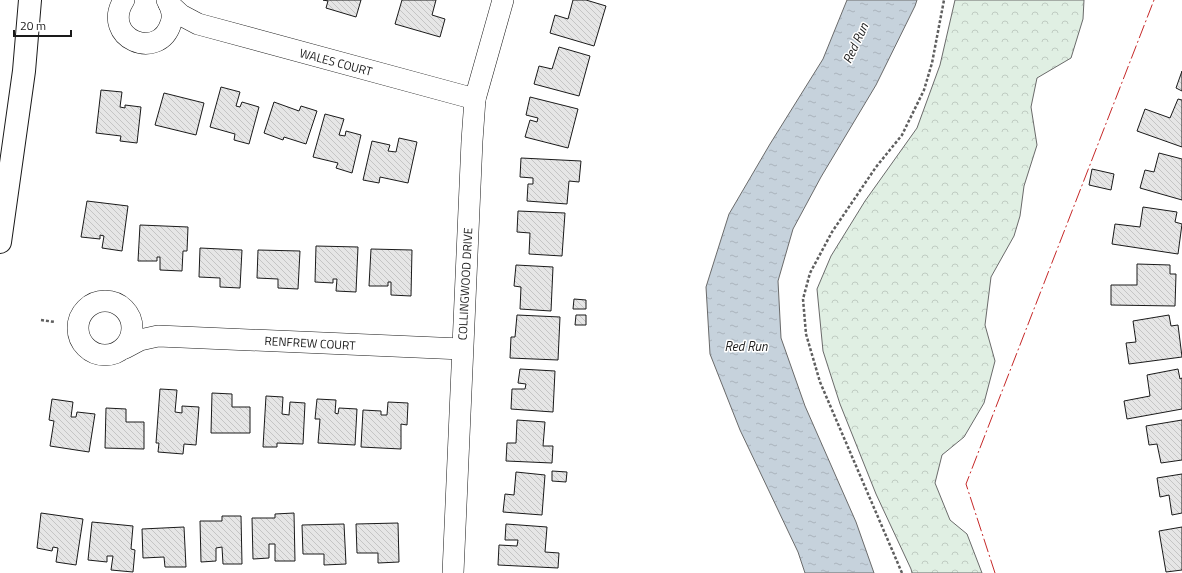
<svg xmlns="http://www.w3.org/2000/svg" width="1182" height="573" font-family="'Titillium Web',sans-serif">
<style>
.forest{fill:url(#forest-crowns);stroke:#6a6a6a}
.water{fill:url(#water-ripples);stroke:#6a6a6a}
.building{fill:url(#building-back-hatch);stroke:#1a1a1a}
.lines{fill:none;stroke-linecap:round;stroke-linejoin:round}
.minor-casing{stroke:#1a1a1a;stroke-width:22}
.major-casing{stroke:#1a1a1a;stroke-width:24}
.path{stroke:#5f5f5f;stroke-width:2.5;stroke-dasharray:3 2;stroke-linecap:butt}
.minor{stroke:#fff;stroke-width:21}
.major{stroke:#fff;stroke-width:22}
.power{stroke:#c62828;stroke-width:1;stroke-dasharray:14 3 2 3;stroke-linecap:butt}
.labels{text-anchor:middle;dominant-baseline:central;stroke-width:3;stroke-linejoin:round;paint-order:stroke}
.street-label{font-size:12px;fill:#1a1a1a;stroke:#fff}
.water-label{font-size:13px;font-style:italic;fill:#1a1a1a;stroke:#fff}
</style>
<defs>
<pattern id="forest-crowns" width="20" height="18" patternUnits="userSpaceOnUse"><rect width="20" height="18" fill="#e0efe3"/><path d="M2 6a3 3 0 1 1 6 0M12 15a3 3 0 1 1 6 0" fill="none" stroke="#c0ccc2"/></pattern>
<pattern id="water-ripples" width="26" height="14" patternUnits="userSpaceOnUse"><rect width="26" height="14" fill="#c6d2dc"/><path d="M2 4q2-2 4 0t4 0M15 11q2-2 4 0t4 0" fill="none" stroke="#aab4bc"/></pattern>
<pattern id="building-back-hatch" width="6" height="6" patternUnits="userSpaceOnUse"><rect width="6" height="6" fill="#e6e6e6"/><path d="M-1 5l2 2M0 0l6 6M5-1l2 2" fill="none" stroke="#c5c5c5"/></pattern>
</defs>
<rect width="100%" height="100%" fill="#fff"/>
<polygon class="forest" points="955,0 1084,0 1083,19 1071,58 1037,78 1031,107 1037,145 1024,186 1020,216 1014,236 991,277 985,325 995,361 984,403 964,437 942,455 935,483 950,520 967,534 982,573 912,573 911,569 876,494 840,404 823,351 817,289 831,256 865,201 917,128 940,65"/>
<polygon class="water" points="847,0 917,0 915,6 876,85 821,177 793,229 778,281 781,338 805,406 856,522 874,573 805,573 798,552 740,430 710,354 706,287 729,214 770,144 823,59"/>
<g class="building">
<polygon points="323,0 361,0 356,17 326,8 328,1"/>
<polygon points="402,0 436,0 432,15 445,19 440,37 395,24"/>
<polygon points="573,0 586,0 606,6 594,46 550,33 555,15 568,19"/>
<polygon points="559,47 590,56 579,96 534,84 539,66 552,69"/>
<polygon points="1182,71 1182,91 1176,88"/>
<polygon points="221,87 240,92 236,106 240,107 242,102 259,107 249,144 234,140 235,134 210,127"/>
<polygon points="101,90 122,92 120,107 125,108 125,105 141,107 137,143 120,141 121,136 96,133"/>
<polygon points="164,93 204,103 196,135 155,125"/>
<polygon points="530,97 578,109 568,148 525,137 530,120 537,122 538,118 526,115"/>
<polygon points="1178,99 1182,100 1182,147 1137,131 1145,109 1170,118"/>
<polygon points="274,102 299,111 301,106 317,111 306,144 284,137 283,140 264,133"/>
<polygon points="325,114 344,119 339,135 345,136 346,131 361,135 352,173 336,168 338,163 313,157"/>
<polygon points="399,138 417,142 408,183 380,177 379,183 363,180 372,141 390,145 388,151 396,152"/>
<polygon points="1159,153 1182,159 1182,200 1140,188 1145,170 1154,172"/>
<polygon points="521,158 581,161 579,182 569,181 567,204 527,201 528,184 533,184 533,178 520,177"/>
<polygon points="1092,169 1114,174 1111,190 1089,185"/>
<polygon points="87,201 128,206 122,251 102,248 104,236 100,235 100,239 81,237"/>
<polygon points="1143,207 1177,212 1175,222 1182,224 1178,254 1112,244 1115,224 1140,227"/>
<polygon points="518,211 565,213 562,256 529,254 530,233 517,232"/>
<polygon points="140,225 188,227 187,251 183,251 182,271 160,270 160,257 157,257 157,261 138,261"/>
<polygon points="316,246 358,247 356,292 336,291 337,279 333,279 333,283 315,282"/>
<polygon points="200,248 242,250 240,288 220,287 220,278 199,277"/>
<polygon points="371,249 412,250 411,296 391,295 391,282 388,282 388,286 369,286"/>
<polygon points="258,250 300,251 298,289 278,288 278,279 257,278"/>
<polygon points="1137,264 1170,265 1170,274 1176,274 1175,306 1111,305 1111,285 1137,285"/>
<polygon points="516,265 553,267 551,311 520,309 521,287 514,286"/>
<polygon points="574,299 586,300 586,309 573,309"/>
<polygon points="517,315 560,317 558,360 510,358 511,337 515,337"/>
<polygon points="576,315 586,315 586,325 575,325"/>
<polygon points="1169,315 1171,326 1178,325 1182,357 1129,364 1126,343 1136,342 1133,321"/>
<polygon points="520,369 555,371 553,412 511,409 512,389 525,389 526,384 518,383"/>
<polygon points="1178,369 1180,379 1182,378 1182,409 1127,419 1124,401 1150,396 1147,375"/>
<polygon points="160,389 177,390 175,412 182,413 182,406 199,407 196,445 184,444 183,454 158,452 159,443 156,443"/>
<polygon points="212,393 232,394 232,407 250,407 250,433 211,433"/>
<polygon points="266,396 283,397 282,414 289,415 290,402 305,403 303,444 277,443 277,447 263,447"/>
<polygon points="52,399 73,402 71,417 76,417 77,412 95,414 89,452 50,446 54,421 49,420"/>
<polygon points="317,399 336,400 335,413 338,414 339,408 357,409 355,445 318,443 320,419 315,419"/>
<polygon points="388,402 408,403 407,425 401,424 401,449 361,447 363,410 381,411 381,415 387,415"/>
<polygon points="106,408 126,409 126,422 144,422 144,449 105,448"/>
<polygon points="517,420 545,422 543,446 553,446 552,463 506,461 507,443 516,443"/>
<polygon points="1182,420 1182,460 1161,463 1157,444 1149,445 1146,426"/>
<polygon points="552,471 567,472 566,482 552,481"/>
<polygon points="516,472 545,475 542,515 503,512 505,494 514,495"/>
<polygon points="1182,474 1182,513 1172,515 1169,495 1160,497 1157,478"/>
<polygon points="41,513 83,519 76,565 56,562 58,548 53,547 52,551 37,548"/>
<polygon points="294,513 295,561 275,561 275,544 269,544 269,558 253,559 252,518 275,518 275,514"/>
<polygon points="222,516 241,516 242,564 223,564 222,547 216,548 216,561 201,562 200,521 222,521"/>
<polygon points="92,522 133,526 131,549 135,550 133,572 111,570 113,556 107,556 107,562 88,560"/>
<polygon points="398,523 399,562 378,563 378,553 357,553 356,524"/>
<polygon points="344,524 346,564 324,565 324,554 303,554 302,525"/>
<polygon points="506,524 547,527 545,552 559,553 558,568 498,565 499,545 517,546 518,540 505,540"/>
<polygon points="184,527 186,567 165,567 164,557 143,558 142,529"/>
<polygon points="1182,527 1182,570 1166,572 1159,531"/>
</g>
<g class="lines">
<g class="minor-casing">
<g id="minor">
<path d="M124,0C100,38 159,63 171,23C174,15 171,7 167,0"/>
<polyline points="169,4 181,15 198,24 475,99"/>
<circle cx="105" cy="328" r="27"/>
<polyline points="125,348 140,340 158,336 462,349"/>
<polyline points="453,573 472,141 475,99 503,0"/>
</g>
</g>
<g class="major-casing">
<polyline id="major" points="0,242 24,71 30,0"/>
</g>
<g class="path">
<polyline points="41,320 55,322"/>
<polyline points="902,573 820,382 806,334 803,299 810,273 832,232 876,167 902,135 924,90 932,63 944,0"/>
</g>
<use href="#minor" class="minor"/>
<use href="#major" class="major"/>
<polyline class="power" points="995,573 966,484 1154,0"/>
</g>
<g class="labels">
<g class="street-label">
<text transform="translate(336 62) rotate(15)">WALES COURT</text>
<text transform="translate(465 284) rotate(-87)">COLLINGWOOD DRIVE</text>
<text transform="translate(310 343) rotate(3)">RENFREW COURT</text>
</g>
<g class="water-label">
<text transform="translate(855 43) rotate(-65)">Red Run</text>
<text x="746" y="346">Red Run</text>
</g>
</g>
<path d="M14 30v6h57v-6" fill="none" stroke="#1a1a1a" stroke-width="2"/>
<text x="20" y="30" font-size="12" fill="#1a1a1a" stroke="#ffffff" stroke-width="3" paint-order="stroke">20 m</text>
</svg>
